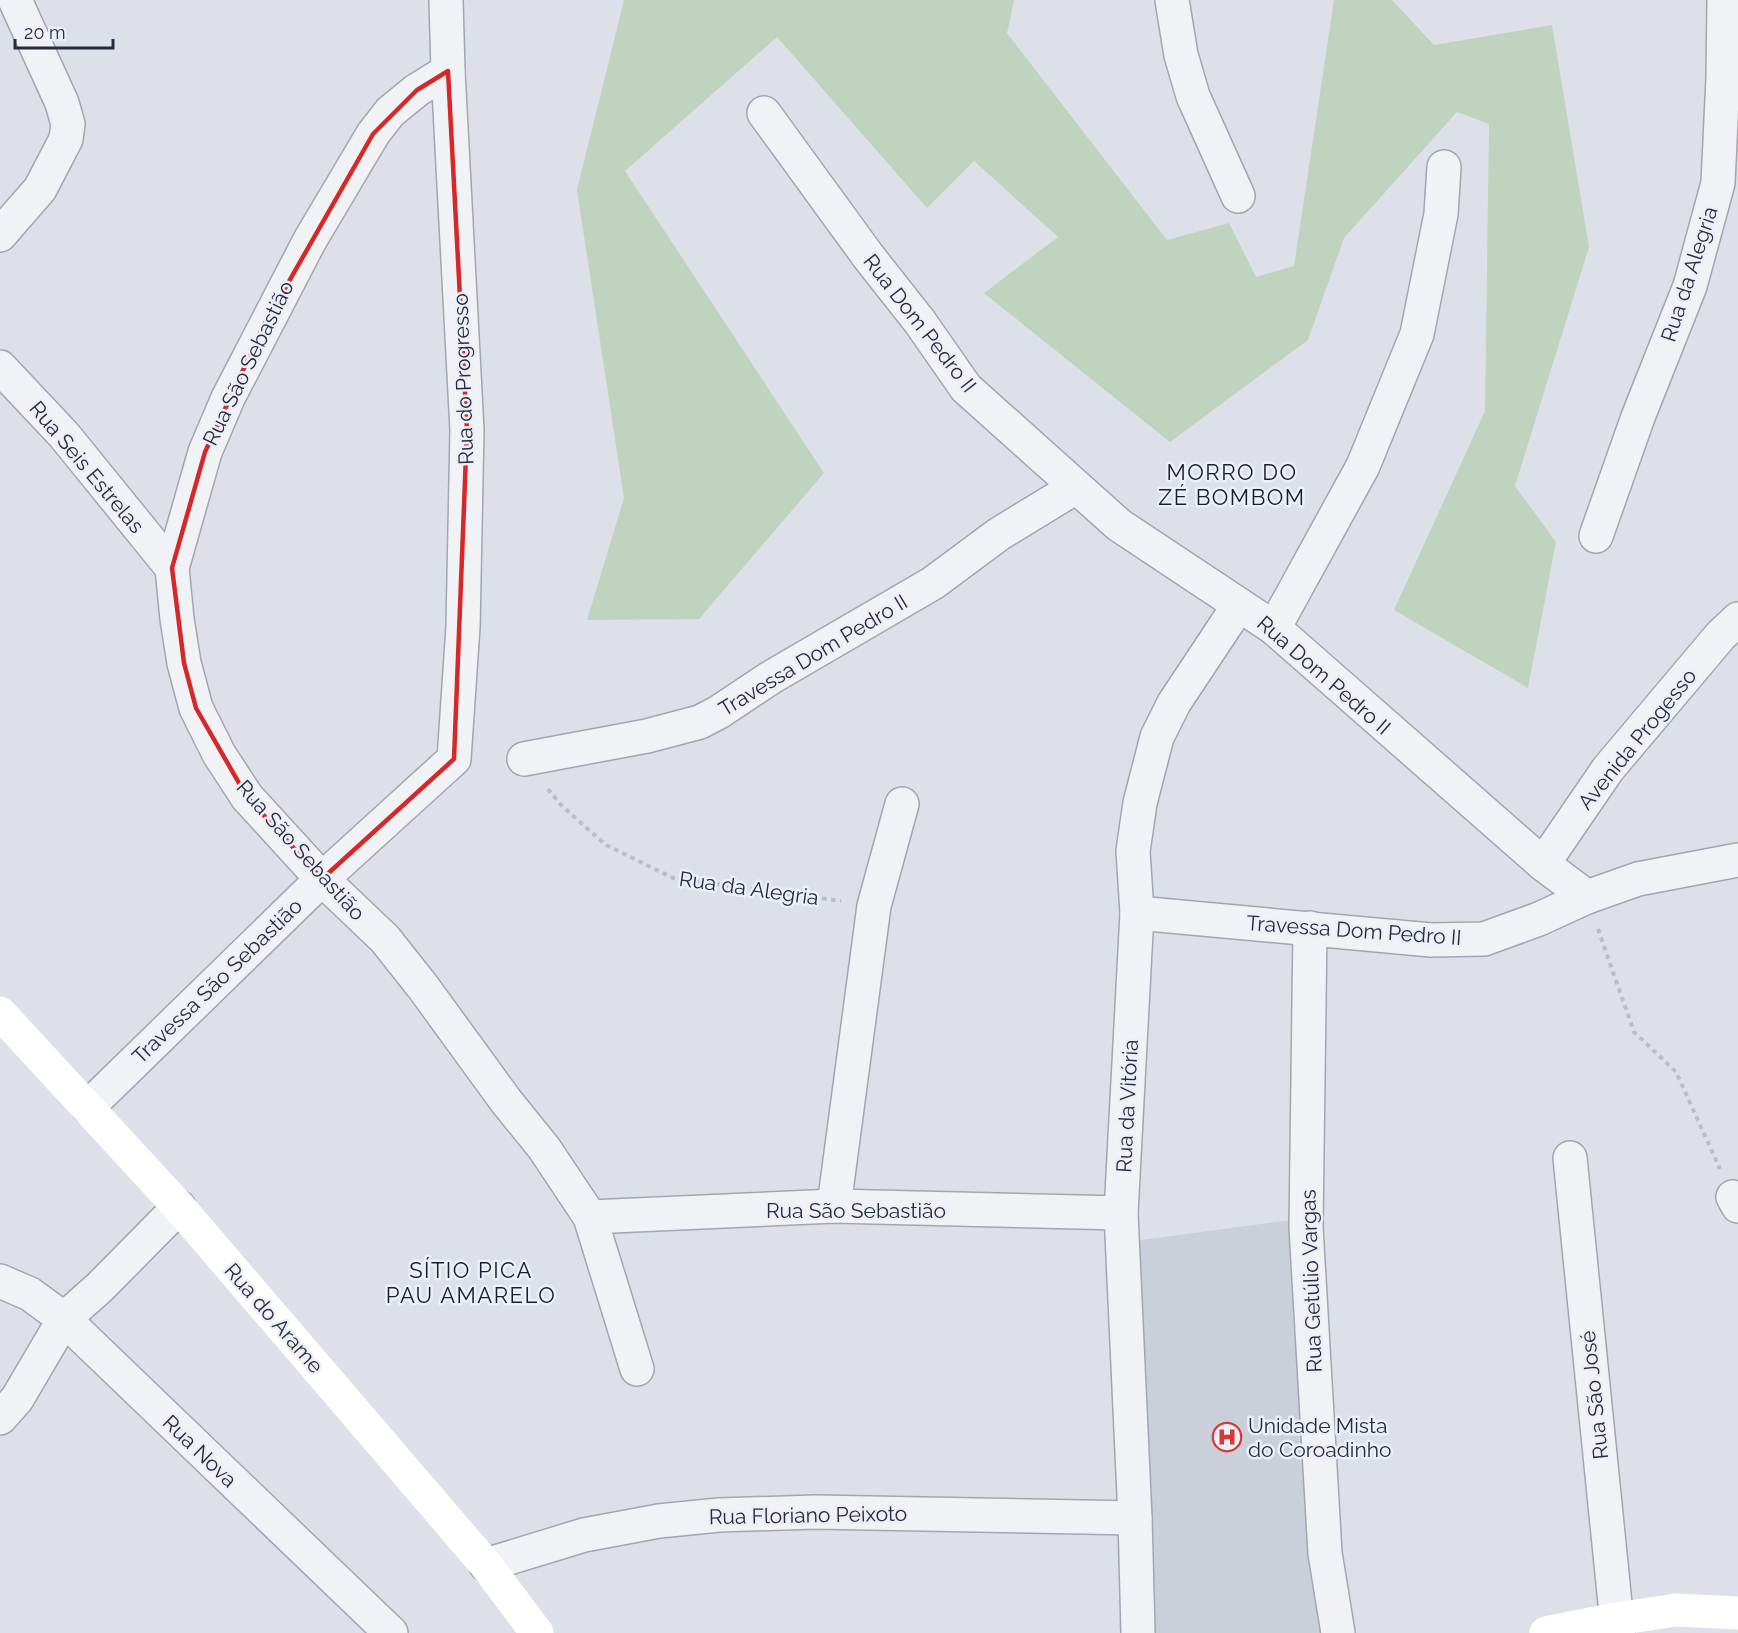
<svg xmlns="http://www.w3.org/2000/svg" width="1738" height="1633" font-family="Raleway,sans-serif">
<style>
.built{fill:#cbcfda}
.green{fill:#c0d3be}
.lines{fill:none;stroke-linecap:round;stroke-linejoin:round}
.street-casing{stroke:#a2a6b2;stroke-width:36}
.path{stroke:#bbbec7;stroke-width:4;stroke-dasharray:4.5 4.5;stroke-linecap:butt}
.street{stroke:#f0f2f6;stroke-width:33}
.secondary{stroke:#fff;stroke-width:33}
.marked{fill:none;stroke:#d62828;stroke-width:4.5;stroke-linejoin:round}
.labels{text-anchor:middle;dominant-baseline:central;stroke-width:5;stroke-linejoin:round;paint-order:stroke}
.street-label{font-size:21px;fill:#262b40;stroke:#edeff6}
.poi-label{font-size:21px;fill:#262b40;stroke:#edeff6;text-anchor:start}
.neighbourhood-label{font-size:22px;letter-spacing:1.5px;fill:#181d30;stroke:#edeff6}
</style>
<rect width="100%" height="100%" fill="#dde0e8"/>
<polygon class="built" points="1291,1220 1325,1633 1155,1633 1134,1241"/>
<polygon class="green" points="624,0 1014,0 1007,33 1167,240 1229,223 1256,277 1294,266 1334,0 1392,0 1434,45 1552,25 1589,247 1515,486 1556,542 1528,688 1394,610 1485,411 1489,124 1457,112 1344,238 1308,340 1170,442 984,293 1058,237 974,161 927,208 777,37 625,171 824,473 699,619 587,620 624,498 577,190"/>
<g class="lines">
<g class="street-casing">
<g id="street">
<polyline points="1172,0 1181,55 1193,96 1238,196"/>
<polyline points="448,71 417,90 390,112 373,134 310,240 228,398 205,452 172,568 177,619 184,663 196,708 219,754 247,797 322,879 385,939 423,987 506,1101 544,1148 590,1217 637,1369"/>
<polyline points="764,113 868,256 920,322 966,388 1119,525 1274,628 1543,864 1587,897"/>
<polyline points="0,235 40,189 66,139 68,124 62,103 15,0"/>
<polyline points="0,367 64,435 172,568"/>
<polyline points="1596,536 1638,417 1690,286 1718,183 1723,78 1724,0"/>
<polyline points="1274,628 1363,466 1417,334 1441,214 1444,167"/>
<polyline points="524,759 647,736 700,722 719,712 770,678 933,583 999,534 1076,487"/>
<polyline points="1543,864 1608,769 1721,635 1738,619"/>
<polyline points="1137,913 1431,940 1484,939 1539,919 1587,897 1638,879 1738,860"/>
<polyline points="1310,928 1306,1227 1325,1553 1338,1633"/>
<polyline points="88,1107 322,879 454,759 463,627 467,430 448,71 446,0"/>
<polyline points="1570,1158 1618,1633"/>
<polyline points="1733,1197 1738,1206"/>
<polyline points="834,1206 874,906 902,804"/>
<polyline points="590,1217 834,1206 1121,1213"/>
<polyline points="0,1281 30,1294 64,1319 391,1633"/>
<polyline points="0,1418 17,1399 64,1319 100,1287 179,1207"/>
<polyline points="486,1565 584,1535 659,1521 719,1515 815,1512 1135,1518"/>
<polyline points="1138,1633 1135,1518 1121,1213 1137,913 1133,851 1140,803 1157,737 1174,703 1239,605"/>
</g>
</g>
<g class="path">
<polyline points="548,789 561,805 606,845 673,878 841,901"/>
<polyline points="1598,929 1634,1032 1676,1072 1720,1169"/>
</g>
<use href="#street" class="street"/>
<g class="secondary">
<polyline points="0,1013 179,1207 486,1565 537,1633"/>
<polyline points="1546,1633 1616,1619 1676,1610 1738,1613"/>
</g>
</g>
<path class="marked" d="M448,71L467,430L454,759L322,879L247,797L196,708L184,663L172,568L205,452L263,327L373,134L417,90Z"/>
<defs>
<g id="hospital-ring" transform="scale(1.5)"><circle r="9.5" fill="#edeff6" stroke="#d73939" stroke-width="1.5"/><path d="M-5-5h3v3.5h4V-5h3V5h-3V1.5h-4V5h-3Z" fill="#d73939"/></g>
</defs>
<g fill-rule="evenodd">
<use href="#hospital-ring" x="1227" y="1437"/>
</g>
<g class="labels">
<g class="street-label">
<text transform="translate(1689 274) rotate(-72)">Rua da Alegria</text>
<text transform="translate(920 323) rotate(52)">Rua Dom Pedro II</text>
<text transform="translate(248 363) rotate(-64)">Rua São Sebastião</text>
<text transform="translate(463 379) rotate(-92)">Rua do Progresso</text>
<text transform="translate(87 467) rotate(50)">Rua Seis Estrelas</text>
<text transform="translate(813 655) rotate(-31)">Travessa Dom Pedro II</text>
<text transform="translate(1324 675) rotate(41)">Rua Dom Pedro II</text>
<text transform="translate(1637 739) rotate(-51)">Avenida Progesso</text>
<text transform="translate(301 850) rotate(48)">Rua São Sebastião</text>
<text transform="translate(749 888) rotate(8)">Rua da Alegria</text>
<text transform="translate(1354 930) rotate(4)">Travessa Dom Pedro II</text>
<text transform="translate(217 981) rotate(-44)">Travessa São Sebastião</text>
<text transform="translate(1127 1106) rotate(-87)">Rua da Vitória</text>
<text x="856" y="1210">Rua São Sebastião</text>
<text transform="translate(1311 1281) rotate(-92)">Rua Getúlio Vargas</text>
<text transform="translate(274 1318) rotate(49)">Rua do Arame</text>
<text transform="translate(1594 1395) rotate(-96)">Rua São José</text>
<text transform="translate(200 1451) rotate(44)">Rua Nova</text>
<text transform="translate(808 1515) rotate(-1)">Rua Floriano Peixoto</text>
</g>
<g class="poi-label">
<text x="1248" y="1425">Unidade Mista<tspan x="1248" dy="24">do Coroadinho</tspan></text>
</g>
<g class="neighbourhood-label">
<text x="1232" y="472">MORRO DO<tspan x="1232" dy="25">ZÉ BOMBOM</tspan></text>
<text x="471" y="1270">SÍTIO PICA<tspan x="471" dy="25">PAU AMARELO</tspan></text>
</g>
</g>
<path d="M15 39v9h98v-9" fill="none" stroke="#262b40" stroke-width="3"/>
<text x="24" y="39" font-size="18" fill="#262b40" stroke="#edeff6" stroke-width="4.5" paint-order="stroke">20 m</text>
</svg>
